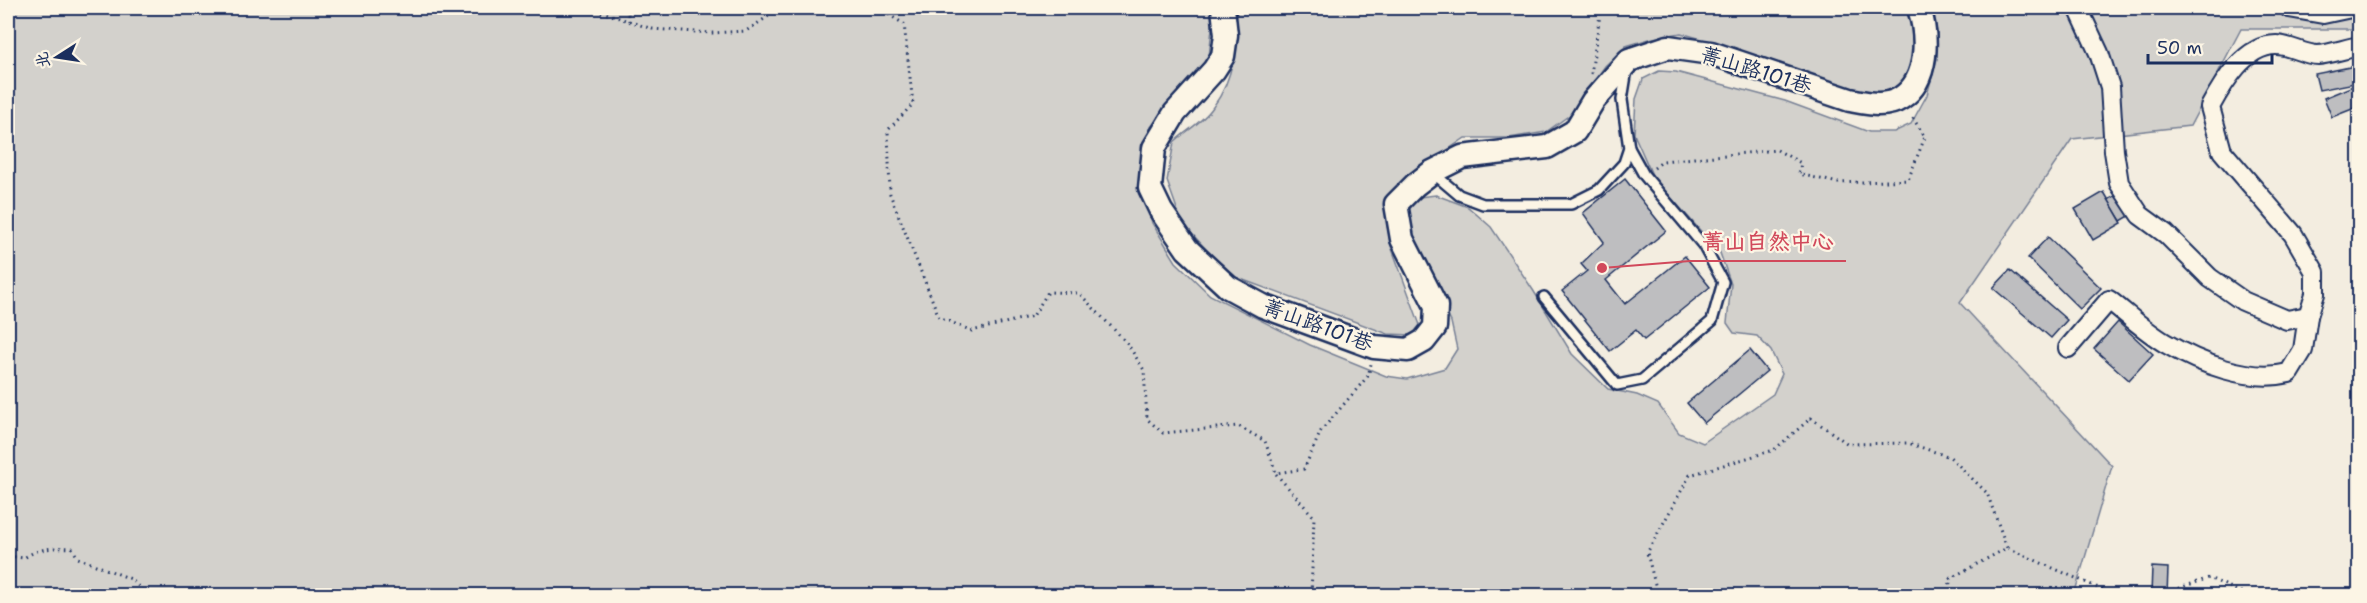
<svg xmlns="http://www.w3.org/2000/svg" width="2367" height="603" font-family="'Shantell Sans','LXGW WenKai TC',sans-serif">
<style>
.green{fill:#d3d1cc;stroke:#778095;stroke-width:1.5}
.building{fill:#bebec0;stroke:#1b2f5e;stroke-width:1.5}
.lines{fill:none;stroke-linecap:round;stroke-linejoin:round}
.service-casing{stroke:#1b2f5e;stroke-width:14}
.minor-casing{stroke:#1b2f5e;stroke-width:22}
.tertiary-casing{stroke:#1b2f5e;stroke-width:27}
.path{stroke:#1b2f5e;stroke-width:3;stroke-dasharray:1.5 4.5;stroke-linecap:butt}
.service{stroke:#fcf5e5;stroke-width:9}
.minor{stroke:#fcf5e5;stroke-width:18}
.tertiary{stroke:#fcf5e5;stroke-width:22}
.labels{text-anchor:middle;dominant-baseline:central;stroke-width:4.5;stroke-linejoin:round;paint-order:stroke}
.street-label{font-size:21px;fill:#1b2f5e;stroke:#fcf5e5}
.leader{fill:none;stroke:#d1495b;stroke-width:2}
.callout-dot{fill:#d1495b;stroke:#fcf5e5;stroke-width:2}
.callout-label{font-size:22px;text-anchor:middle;font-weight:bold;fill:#d1495b;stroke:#fcf5e5;stroke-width:4.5;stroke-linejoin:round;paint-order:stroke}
</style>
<rect width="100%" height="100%" fill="#f3ede0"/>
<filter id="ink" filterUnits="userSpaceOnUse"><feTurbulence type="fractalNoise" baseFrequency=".0167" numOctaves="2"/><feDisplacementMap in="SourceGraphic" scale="12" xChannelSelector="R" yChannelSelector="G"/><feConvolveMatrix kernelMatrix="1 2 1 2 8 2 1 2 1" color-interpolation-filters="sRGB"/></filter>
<g filter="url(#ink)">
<g class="green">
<polygon points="8,8 1214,8 1209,57 1150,128 1139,169 1152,223 1176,262 1210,295 1310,345 1386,376 1407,379 1445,368 1457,349 1451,322 1410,234 1407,212 1419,197 1436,195 1468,207 1491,227 1533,290 1572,354 1608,389 1637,395 1658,404 1679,433 1703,443 1773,394 1782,374 1771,351 1757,336 1734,333 1727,323 1731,284 1720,253 1653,177 1634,134 1636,99 1643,79 1659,71 1676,72 1785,101 1869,132 1894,132 1911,124 1927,95 1937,59 1937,31 1929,8 2359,8 2360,29 2241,29 2190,126 2072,139 1960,303 2112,466 2074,595 8,596"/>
<path d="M1236,8H1905L1915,34L1908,82L1890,92L1864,94L1726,46L1681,33L1653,38L1626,46L1605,66L1571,114L1546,132L1509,138H1465L1405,179L1388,196L1387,225L1391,246L1420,325L1412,335L1388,334L1230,275L1182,223L1167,181L1174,142C1186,131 1204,121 1213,107C1235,78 1237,42 1236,8Z"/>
</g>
<g class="building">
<polygon points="2360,65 2360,82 2319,90 2315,74"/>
<polygon points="2360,83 2360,106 2332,117 2324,98"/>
<polygon points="1625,179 1666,231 1606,280 1625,304 1685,256 1710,287 1644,340 1636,330 1610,351 1562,291 1587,271 1581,264 1604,242 1583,213"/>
<polygon points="2130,187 2143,208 2121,221 2108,200"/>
<polygon points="2104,192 2122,223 2093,240 2075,209"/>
<polygon points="2048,237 2101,288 2080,309 2028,258"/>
<polygon points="2010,270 2067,320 2051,338 1993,288"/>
<polygon points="2118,322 2153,354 2129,380 2094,349"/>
<polygon points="1750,350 1767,371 1704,423 1687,403"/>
<polygon points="2152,567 2168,568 2167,595 2151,595"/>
</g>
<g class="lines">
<g class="service-casing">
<g id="service">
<polyline points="1433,173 1459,195 1483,204 1571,204 1599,190 1624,163 1629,148"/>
<polyline points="1544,297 1617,385 1642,380 1712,321 1723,282 1703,245 1644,175 1629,148 1622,100 1627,69"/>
</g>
</g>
<g class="minor-casing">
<g id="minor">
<polyline points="2078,8 2099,53 2110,87 2114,151 2119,183 2140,215 2166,234 2210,278 2243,301 2287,320 2308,316"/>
<polyline points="2289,8 2323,14 2351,8"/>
<path d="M2068,348L2109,300C2127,314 2145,331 2165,343C2199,363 2249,383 2289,373L2303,350L2308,316L2315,294V272L2293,234L2222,151L2210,107C2223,83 2245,45 2276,45C2290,45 2304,55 2318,55C2331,54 2347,48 2360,46"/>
</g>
</g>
<g class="tertiary-casing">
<path id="tertiary" d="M1223,8L1226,35L1223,56L1214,70L1175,113L1154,148L1150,188L1161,211L1187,249L1228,287L1263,306L1374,347L1408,350L1424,341L1435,327L1436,306L1402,239L1396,204L1415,185L1432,172L1462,157L1547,147L1575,131L1593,101L1629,60L1668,47L1711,53L1850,100C1866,103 1886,108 1901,98C1929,80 1928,36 1919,8"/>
</g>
<g class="path">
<polyline points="571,8 599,11 652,29 712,33 746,31 781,8"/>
<polyline points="627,8 629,21"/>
<polyline points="878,8 904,24 913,104 888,130 890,194 939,317 972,331 1033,316 1048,292 1079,293 1127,343 1144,370 1147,419 1163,433 1238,426 1265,441 1276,473 1304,469 1321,431 1368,376 1371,364"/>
<polyline points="1591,74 1601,8"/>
<polyline points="1654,168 1663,161 1777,150 1801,163 1799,174 1838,183 1908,180 1925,137 1911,115"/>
<polyline points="1276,474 1314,517 1311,596"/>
<path d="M8,556L24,558C38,548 55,547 72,548L78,558L131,579L148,596"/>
<polyline points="1658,596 1647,553 1690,475 1774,450 1811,418 1848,444 1908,443 1950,457 1987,493 2007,548"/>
<polyline points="1952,596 1949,579 2007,548 2117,596"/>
<polyline points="2156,596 2209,578 2250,596"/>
</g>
<use href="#service" class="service"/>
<use href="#minor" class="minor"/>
<use href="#tertiary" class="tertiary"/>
</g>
</g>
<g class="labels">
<g class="street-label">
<text transform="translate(1756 70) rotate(17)">菁山路101巷</text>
<text transform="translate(1318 325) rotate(20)">菁山路101巷</text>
</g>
</g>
<path class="leader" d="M1602 268L1690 261H1846"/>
<circle class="callout-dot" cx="1602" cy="268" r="6"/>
<g class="callout-label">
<text x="1768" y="249">菁山自然中心</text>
</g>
<rect width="2367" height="603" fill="none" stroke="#fcf5e5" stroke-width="30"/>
<rect x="15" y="15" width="2337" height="573" fill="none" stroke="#1b2f5e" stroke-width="2" filter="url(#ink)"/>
<g transform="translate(57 57) rotate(258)" stroke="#fcf5e5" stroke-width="4.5" paint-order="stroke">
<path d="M0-4.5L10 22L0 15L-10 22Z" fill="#1b2f5e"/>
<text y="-9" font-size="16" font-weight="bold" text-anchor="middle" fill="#1b2f5e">北</text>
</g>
<path d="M2148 54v9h124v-9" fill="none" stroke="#1b2f5e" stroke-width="3"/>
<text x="2157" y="54" font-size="18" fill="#1b2f5e" stroke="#fcf5e5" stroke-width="4.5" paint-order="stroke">50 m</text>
</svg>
